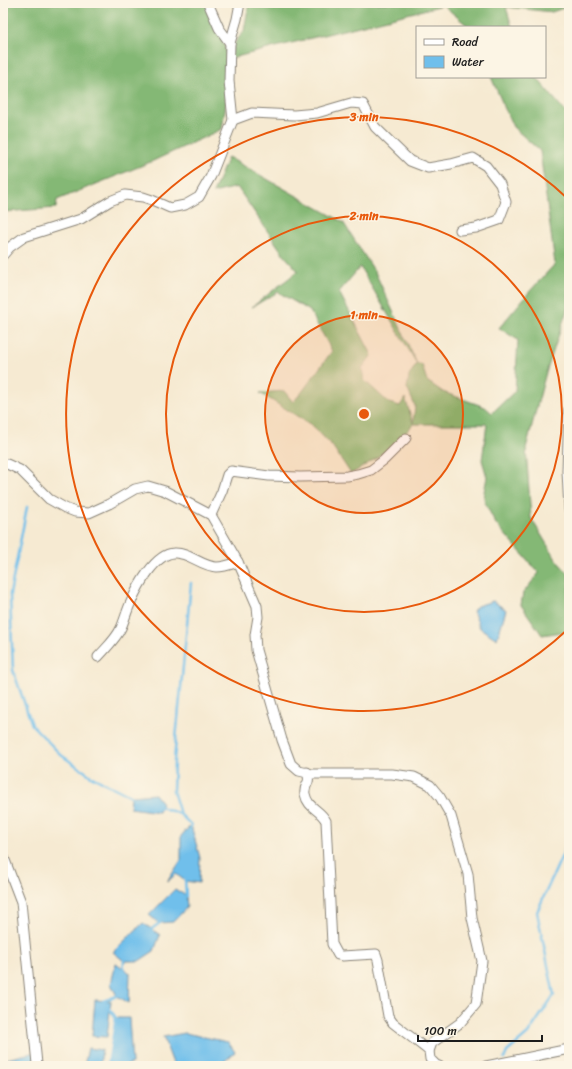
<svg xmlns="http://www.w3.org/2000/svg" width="572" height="1069" font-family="Sriracha,sans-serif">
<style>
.forest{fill:#84b874;stroke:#506a48;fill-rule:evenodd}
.water{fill:#70bfeb;stroke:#466e84}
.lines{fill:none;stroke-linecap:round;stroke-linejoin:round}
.stream{stroke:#70bfeb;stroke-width:2.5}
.minor-casing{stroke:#898377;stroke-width:11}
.minor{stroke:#fff;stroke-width:9}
.ring{fill:none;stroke:#e8590c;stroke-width:2}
.centre{fill:#e8590c;stroke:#fcf5e5;stroke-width:2}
.ring-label{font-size:12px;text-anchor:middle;font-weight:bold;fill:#e8590c;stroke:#fcf5e5;stroke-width:3;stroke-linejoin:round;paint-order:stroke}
</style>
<rect width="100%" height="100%" fill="#fcf5e5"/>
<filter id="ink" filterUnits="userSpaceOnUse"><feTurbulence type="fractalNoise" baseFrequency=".025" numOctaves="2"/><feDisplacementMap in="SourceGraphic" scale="8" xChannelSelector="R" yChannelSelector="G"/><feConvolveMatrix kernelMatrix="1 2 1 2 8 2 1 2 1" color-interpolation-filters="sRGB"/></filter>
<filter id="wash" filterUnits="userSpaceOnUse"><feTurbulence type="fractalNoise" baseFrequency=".012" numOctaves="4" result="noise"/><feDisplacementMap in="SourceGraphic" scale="16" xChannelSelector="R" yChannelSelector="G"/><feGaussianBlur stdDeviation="0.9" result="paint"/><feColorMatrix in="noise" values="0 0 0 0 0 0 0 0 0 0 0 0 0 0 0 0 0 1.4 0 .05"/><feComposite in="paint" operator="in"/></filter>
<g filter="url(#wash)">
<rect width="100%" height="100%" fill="#f6ead2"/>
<g class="forest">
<polygon points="3,3 208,3 219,28 228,58 236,41 244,31 249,3 569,3 569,6 552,12 506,7 512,27 469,27 443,5 228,59 225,75 226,103 222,129 153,161 57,200 56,208 3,212"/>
<path d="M491,77H536L569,116V304L545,376L526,448L531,518L557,561L569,574V631L542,635L521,605L523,593L539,573L496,524L485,503L484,492L487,477L482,460L487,424H413C395,447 376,459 351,474L333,447L313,426L260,393L284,391L293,402L302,392L332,351L310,311L278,292L252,307L298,271L284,255L237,187L213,193L228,157L343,222L375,272L417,364L422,365L427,381L443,392L485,407L492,413L515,391L518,340L499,328L530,291L555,264L540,151L513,127ZM360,267L417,364L409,375L407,388L415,406L413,423L405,398L400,406L389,403L364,380L362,368L372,355L339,292Z"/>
</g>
<g class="water">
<polygon points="493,601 506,610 497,639 480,628 473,611 477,606"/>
<polygon points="155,794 162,803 159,812 130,808 131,796"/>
<polygon points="191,825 200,858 199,883 185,881 176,874 167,882 181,860 181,836"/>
<polygon points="175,889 186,896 187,907 173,922 159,923 149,915"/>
<polygon points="143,923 160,935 154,951 139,961 124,961 113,952"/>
<polygon points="116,963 130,973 129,1003 117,996 111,984"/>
<polygon points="95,1000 111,1001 107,1037 92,1036"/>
<polygon points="116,1018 129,1018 132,1063 126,1066 108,1065"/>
<polygon points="185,1033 228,1042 235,1052 219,1066 174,1066 163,1037"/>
<polygon points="88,1048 102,1050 100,1066 84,1066"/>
<polygon points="35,1052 37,1066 3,1066 3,1060"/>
</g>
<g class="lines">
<g class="stream">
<polyline points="27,507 10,594 13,670 32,725 61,755 94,778 133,797"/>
<polyline points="158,806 180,814 191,825 191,827"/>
<polyline points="180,814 173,791 174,760 191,583"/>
<polyline points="184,898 186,896 185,878"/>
<polyline points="149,931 161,922"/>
<polyline points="123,971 124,961 125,959"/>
<polyline points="105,1002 103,1001 117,996 118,994"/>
<polyline points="504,1059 507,1052 528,1034 554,995 537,912 569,840"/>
<polyline points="106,1066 108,1065 116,1018 109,1008"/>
<polyline points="172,1066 173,1064"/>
<polyline points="341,1066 350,1066"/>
</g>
</g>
</g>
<g filter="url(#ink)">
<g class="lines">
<g class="minor-casing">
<g id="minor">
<polyline points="208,3 219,28 230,43"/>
<polyline points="233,120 252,113 294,115 317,113 351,103 363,104 375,127 410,161 428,168 451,164 473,158 486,166 500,184 506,202 499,220 476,228 460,230"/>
<polyline points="3,255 10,247 24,237 81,219 110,201 125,195 143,197 152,200 170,208 185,205 199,197 211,176 233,120 229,81 230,43 237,19 240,3"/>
<polyline points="569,410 567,471 569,510"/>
<polyline points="3,464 7,464 20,470 49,499 65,508 75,512 89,513 109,504 135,489 148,486 165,491 211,515 238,562 257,606 258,617 255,635 256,650 282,740 291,764 299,771 312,774 392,774 414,777 430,785 440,797 451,816 468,874 472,918 482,961 476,1004 460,1023 432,1043 429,1051 430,1059 436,1065 439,1066"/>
<polyline points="211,515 222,491 227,475 231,471 269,476 300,477 347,476 358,474 371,470 384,460 406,438"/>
<path d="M98,657C106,648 116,639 121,628C125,619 127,610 131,602C138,586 155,554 174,553C189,552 202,567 217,567C224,567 232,564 238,562"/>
<path d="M307,772C308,775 309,779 308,782C306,786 304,789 305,794C308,809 320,809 326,821L332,944L338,955L342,956L376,954L378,960L388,1016L393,1023L429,1051"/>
<polyline points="3,855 21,902 37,1064"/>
<polyline points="486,1066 569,1049"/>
</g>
</g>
<use href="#minor" class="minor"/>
</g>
</g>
<circle cx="364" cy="414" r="99" fill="#e8590c" fill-opacity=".12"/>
<g class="ring">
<circle cx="364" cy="414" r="99"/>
<circle cx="364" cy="414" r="198"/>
<path d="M568 629A297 297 0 1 1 568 199"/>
</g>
<circle cx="364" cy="414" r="6" class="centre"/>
<g class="ring-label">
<text x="364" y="121">3 min</text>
<text x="364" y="220">2 min</text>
<text x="364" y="319">1 min</text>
</g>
<rect width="572" height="1069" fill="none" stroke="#fcf5e5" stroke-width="16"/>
<rect x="416" y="26" width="130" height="52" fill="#fcf5e5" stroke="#a29e95"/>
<rect x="424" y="39" width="20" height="6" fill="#ffffff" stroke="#a29e95"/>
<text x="452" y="46" font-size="12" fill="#1c1c1c">Road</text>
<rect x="424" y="56" width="20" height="12" fill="#70bfeb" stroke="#a29e95"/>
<text x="452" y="66" font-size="12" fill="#1c1c1c">Water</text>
<path d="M418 1035v6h124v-6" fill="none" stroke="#1c1c1c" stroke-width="2"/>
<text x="424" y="1035" font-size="12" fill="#1c1c1c" stroke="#fcf5e5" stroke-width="3" paint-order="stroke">100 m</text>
</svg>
